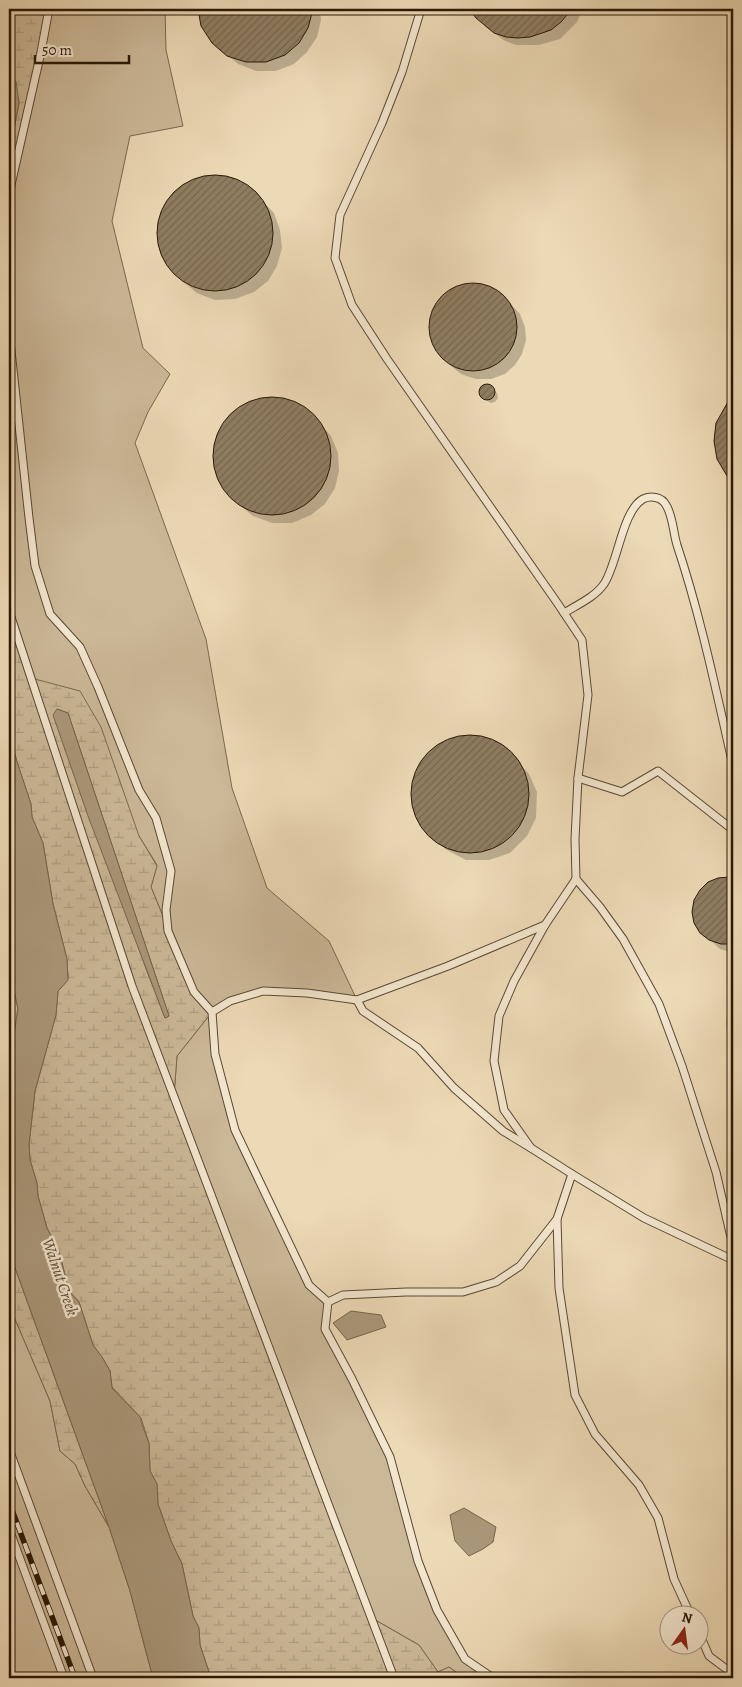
<svg xmlns="http://www.w3.org/2000/svg" width="742" height="1687" font-family="Alegreya,serif">
<style>
.grass{fill:#cbb897;stroke:#7a684e}
.forest{fill:url(#forest-crowns);stroke:#7a684e}
.wetland{fill:url(#wetland-marsh);stroke:#7a684e;fill-rule:evenodd}
.water{fill:#aa987a;stroke:#77654c}
.shadow{fill:#0003}
.building{fill:url(#building-hatch);stroke:#2a1906}
.lines{fill:none;stroke-linecap:round;stroke-linejoin:round}
.lane-casing{stroke:#5a4932;stroke-width:9}
.lane{stroke:#f3e6cf;stroke-width:7}
.rail-casing{stroke:#2a1906;stroke-width:5.5}
.rail{stroke:#f3e6cf;stroke-width:4;stroke-dasharray:11;stroke-linecap:butt}
.labels{text-anchor:middle;dominant-baseline:central;stroke-width:5;stroke-linejoin:round;paint-order:stroke}
.water-label{font-size:16px;font-style:italic;fill:#5d4c34;stroke:#f3e6cf}
</style>
<defs>
<pattern id="forest-crowns" width="20" height="18" patternUnits="userSpaceOnUse" patternTransform="scale(1.25)"><rect width="20" height="18" fill="#cbb897"/><path d="M2 6a3 3 0 1 1 6 0M12 15a3 3 0 1 1 6 0" fill="none" stroke="#ae9e81"/></pattern>
<pattern id="wetland-marsh" width="20" height="14" patternUnits="userSpaceOnUse" patternTransform="scale(1.25)"><rect width="20" height="14" fill="#cbb897"/><path d="M1 5h8M5 5V1M11 12h8M15 12V8" fill="none" stroke="#ae9e81"/></pattern>
<pattern id="building-hatch" width="6" height="6" patternUnits="userSpaceOnUse" patternTransform="scale(1.25)"><rect width="6" height="6" fill="#8f7d61"/><path d="M-1 1l2-2M0 6l6-6M5 7l2-2" fill="none" stroke="#75664e"/></pattern>
</defs>
<rect width="100%" height="100%" fill="#ecd9b5"/>
<filter id="stains"><feTurbulence type="fractalNoise" baseFrequency=".004" numOctaves="4"/><feColorMatrix values="0 0 0 0 .2 0 0 0 0 .09 0 0 0 0 .02 0 0 0 .5 -.17"/></filter>
<radialGradient id="worn" r=".72"><stop offset=".6" stop-color="#630" stop-opacity="0"/><stop offset="1" stop-color="#630" stop-opacity=".3"/></radialGradient>
<g class="grass">
<polygon points="49,9 165,9 166,50 183,126 130,136 112,221 143,348 170,374 148,412 135,443 206,639 232,788 267,888 329,941 357,1000 263,991 212,1012 215,1054 235,1130 309,1285 328,1302 325,1329 390,1457 402,1500 437,1610 465,1659 493,1678 464,1678 449,1667 438,1672 419,1645 370,1617 174,1095 177,1056 212,1012 194,992 151,887 157,865 139,836 31,678 9,611 9,202"/>
<polygon points="9,1305 50,1401 60,1451 75,1464 85,1486 109,1527 130,1591 153,1678 9,1678"/>
</g>
<polygon class="forest" points="449,1667 464,1678 439,1678 438,1672"/>
<g class="wetland">
<polygon points="9,9 49,9 9,202 9,155 19,103 11,84 9,99"/>
<path d="M9,611L31,678L80,691L101,727L139,836L157,866L151,887L194,992L212,1012L177,1056L174,1095L370,1617L419,1645L438,1672L439,1678H211L200,1645L199,1629L193,1616L182,1564L171,1541L158,1504L157,1484L150,1471L149,1443L141,1418L112,1387L110,1371L102,1357L93,1345L79,1302L69,1291L59,1251L47,1228L38,1196L37,1183L30,1160L29,1144L35,1091L56,1015L58,991L68,980L67,959L53,904L43,843L32,817L31,804L17,762L9,731ZM57,709L68,713L169,1016L165,1018L145,966Z"/>
<polygon points="9,967 18,1009 14,1035 9,1036"/>
<polygon points="9,1251 109,1527 85,1486 75,1464 60,1451 50,1401 9,1305"/>
</g>
<g class="water">
<polygon points="16,81 19,103 9,155 9,99 12,84"/>
<polygon points="57,709 68,713 169,1016 165,1018 88,816 53,715"/>
<polygon points="9,731 17,762 31,804 32,817 43,843 53,904 67,959 68,980 58,991 56,1015 35,1091 29,1144 30,1160 37,1183 38,1196 47,1228 59,1251 69,1291 79,1302 93,1345 102,1357 110,1371 112,1388 141,1418 141,1422 149,1443 150,1471 157,1484 158,1504 171,1541 182,1564 193,1616 199,1628 200,1645 211,1678 153,1678 130,1591 109,1527 9,1251 9,1036 14,1034 18,1009 9,966"/>
<polygon points="351,1311 381,1315 386,1327 347,1340 333,1323"/>
<polygon points="464,1508 496,1527 493,1542 483,1549 469,1556 455,1541 450,1515"/>
</g>
<g class="shadow">
<polygon points="199,9 320,9 321,20 317,37 307,52 294,64 276,71 256,71 238,64 213,43 203,26"/>
<polygon points="471,9 583,9 577,22 560,39 539,45 516,45 505,41 486,27"/>
<polygon points="220,176 237,181 252,190 274,213 280,230 282,248 277,266 268,281 254,292 235,299 215,300 197,293 181,280 172,271 161,254 157,234 160,215 170,197 185,184 202,178"/>
<polygon points="477,284 490,287 501,294 520,314 525,327 526,340 522,354 515,365 505,374 491,379 476,379 461,374 450,365 440,355 432,342 430,328 432,313 439,300 451,290 463,285"/>
<polygon points="486,384 497,393 498,398 495,402 490,403 480,393 481,388"/>
<polygon points="277,398 294,403 310,412 331,436 338,453 339,471 335,488 325,504 311,515 292,523 272,523 253,516 237,503 228,494 217,477 213,457 217,437 226,420 242,406 258,400"/>
<polygon points="733,401 733,479 727,473 726,408"/>
<polygon points="462,736 484,738 505,748 529,774 537,792 536,818 527,836 510,853 489,860 466,860 445,849 420,823 413,804 414,780 423,758 440,745"/>
<polygon points="729,879 733,880 733,953 720,949 701,932"/>
<polygon points="733,1005 733,1004 733,1046 728,1037 726,1025 727,1014"/>
</g>
<g class="building">
<polygon points="198,9 313,9 308,28 299,43 285,55 266,62 246,62 227,56 212,43 201,26"/>
<polygon points="469,9 572,9 561,22 551,30 530,37 518,38 506,37 494,33 476,18"/>
<circle cx="215" cy="233" r="58"/>
<circle cx="473" cy="327" r="44"/>
<circle cx="487" cy="392" r="8"/>
<polygon points="733,393 733,486 717,459 714,441 716,423"/>
<circle cx="272" cy="456" r="59"/>
<circle cx="470" cy="794" r="59"/>
<polygon points="729,877 733,878 733,944 721,944 709,940 700,933 694,923 692,912 694,900 700,890 708,882 718,878"/>
</g>
<g class="lines">
<g class="lane-casing">
<g id="lane">
<polyline points="421,9 402,72 382,123 340,215 335,258 352,305 387,359 558,604 582,640 588,695 578,778 575,839 576,879 600,907 623,939 659,1004 682,1066 716,1172 730,1233 733,1242"/>
<polyline points="9,202 11,185 41,52 49,9"/>
<polyline points="9,332 29,518 35,566 50,614 80,647 98,687 139,790 156,818 171,871 166,910 168,931 194,992 212,1012 215,1054 235,1130 309,1285 328,1302 325,1329 352,1379 390,1457 418,1561 437,1610 465,1659 493,1678"/>
<polyline points="9,611 132,986 394,1678"/>
<path d="M564,613C577,605 595,597 604,584C618,563 622,511 643,499C650,495 662,497 666,505C673,516 673,532 677,545C701,617 716,691 733,765"/>
<polyline points="578,778 622,792 658,771 733,830"/>
<polyline points="212,1012 230,1001 263,991 307,993 357,1000"/>
<polyline points="531,1148 503,1131 454,1088 418,1048 363,1011 357,1000 448,966 545,925"/>
<polyline points="572,1174 531,1148 504,1110 494,1061 499,1016 514,981 545,925 576,879"/>
<polyline points="328,1302 343,1295 406,1292 463,1292 496,1282 520,1266 557,1219"/>
<polyline points="9,1449 93,1678"/>
<polyline points="9,1529 64,1678"/>
<polyline points="690,1614 674,1579 658,1518 639,1485 595,1434 575,1395 559,1288 557,1219 572,1174 644,1218 733,1260"/>
<polyline points="700,1635 709,1656 733,1674"/>
</g>
</g>
<use href="#lane" class="lane"/>
<g class="rail-casing">
<polyline id="rail" points="9,1502 75,1678"/>
</g>
<use href="#rail" class="rail"/>
</g>
<g class="labels">
<g class="water-label">
<text transform="translate(60 1277) rotate(71)">Walnut Creek</text>
</g>
</g>
<rect width="742" height="1687" fill="none" stroke="#ecd9b5" stroke-width="30"/>
<rect x="10" y="10" width="722" height="1667" fill="none" stroke="#2a1906" stroke-width="2.5"/>
<rect x="15" y="15" width="712" height="1657" fill="none" stroke="#2a1906"/>
<g transform="translate(684 1630) rotate(14)"><circle r="24" fill="#f3e6cf" stroke="#a3947f"/>
<path d="M0-4L9 19L0 12L-9 19Z" fill="#8f2418"/>
<text y="-8" font-size="14" font-weight="bold" text-anchor="middle" fill="#2a1906">N</text>
</g>
<path d="M35 55v8h94v-8" fill="none" stroke="#2a1906" stroke-width="2.5"/>
<text x="42" y="55" font-size="15" fill="#2a1906" stroke="#f3e6cf" stroke-width="4" paint-order="stroke">50 m</text>
<rect width="100%" height="100%" filter="url(#stains)"/>
<rect width="100%" height="100%" fill="url(#worn)"/>
</svg>
